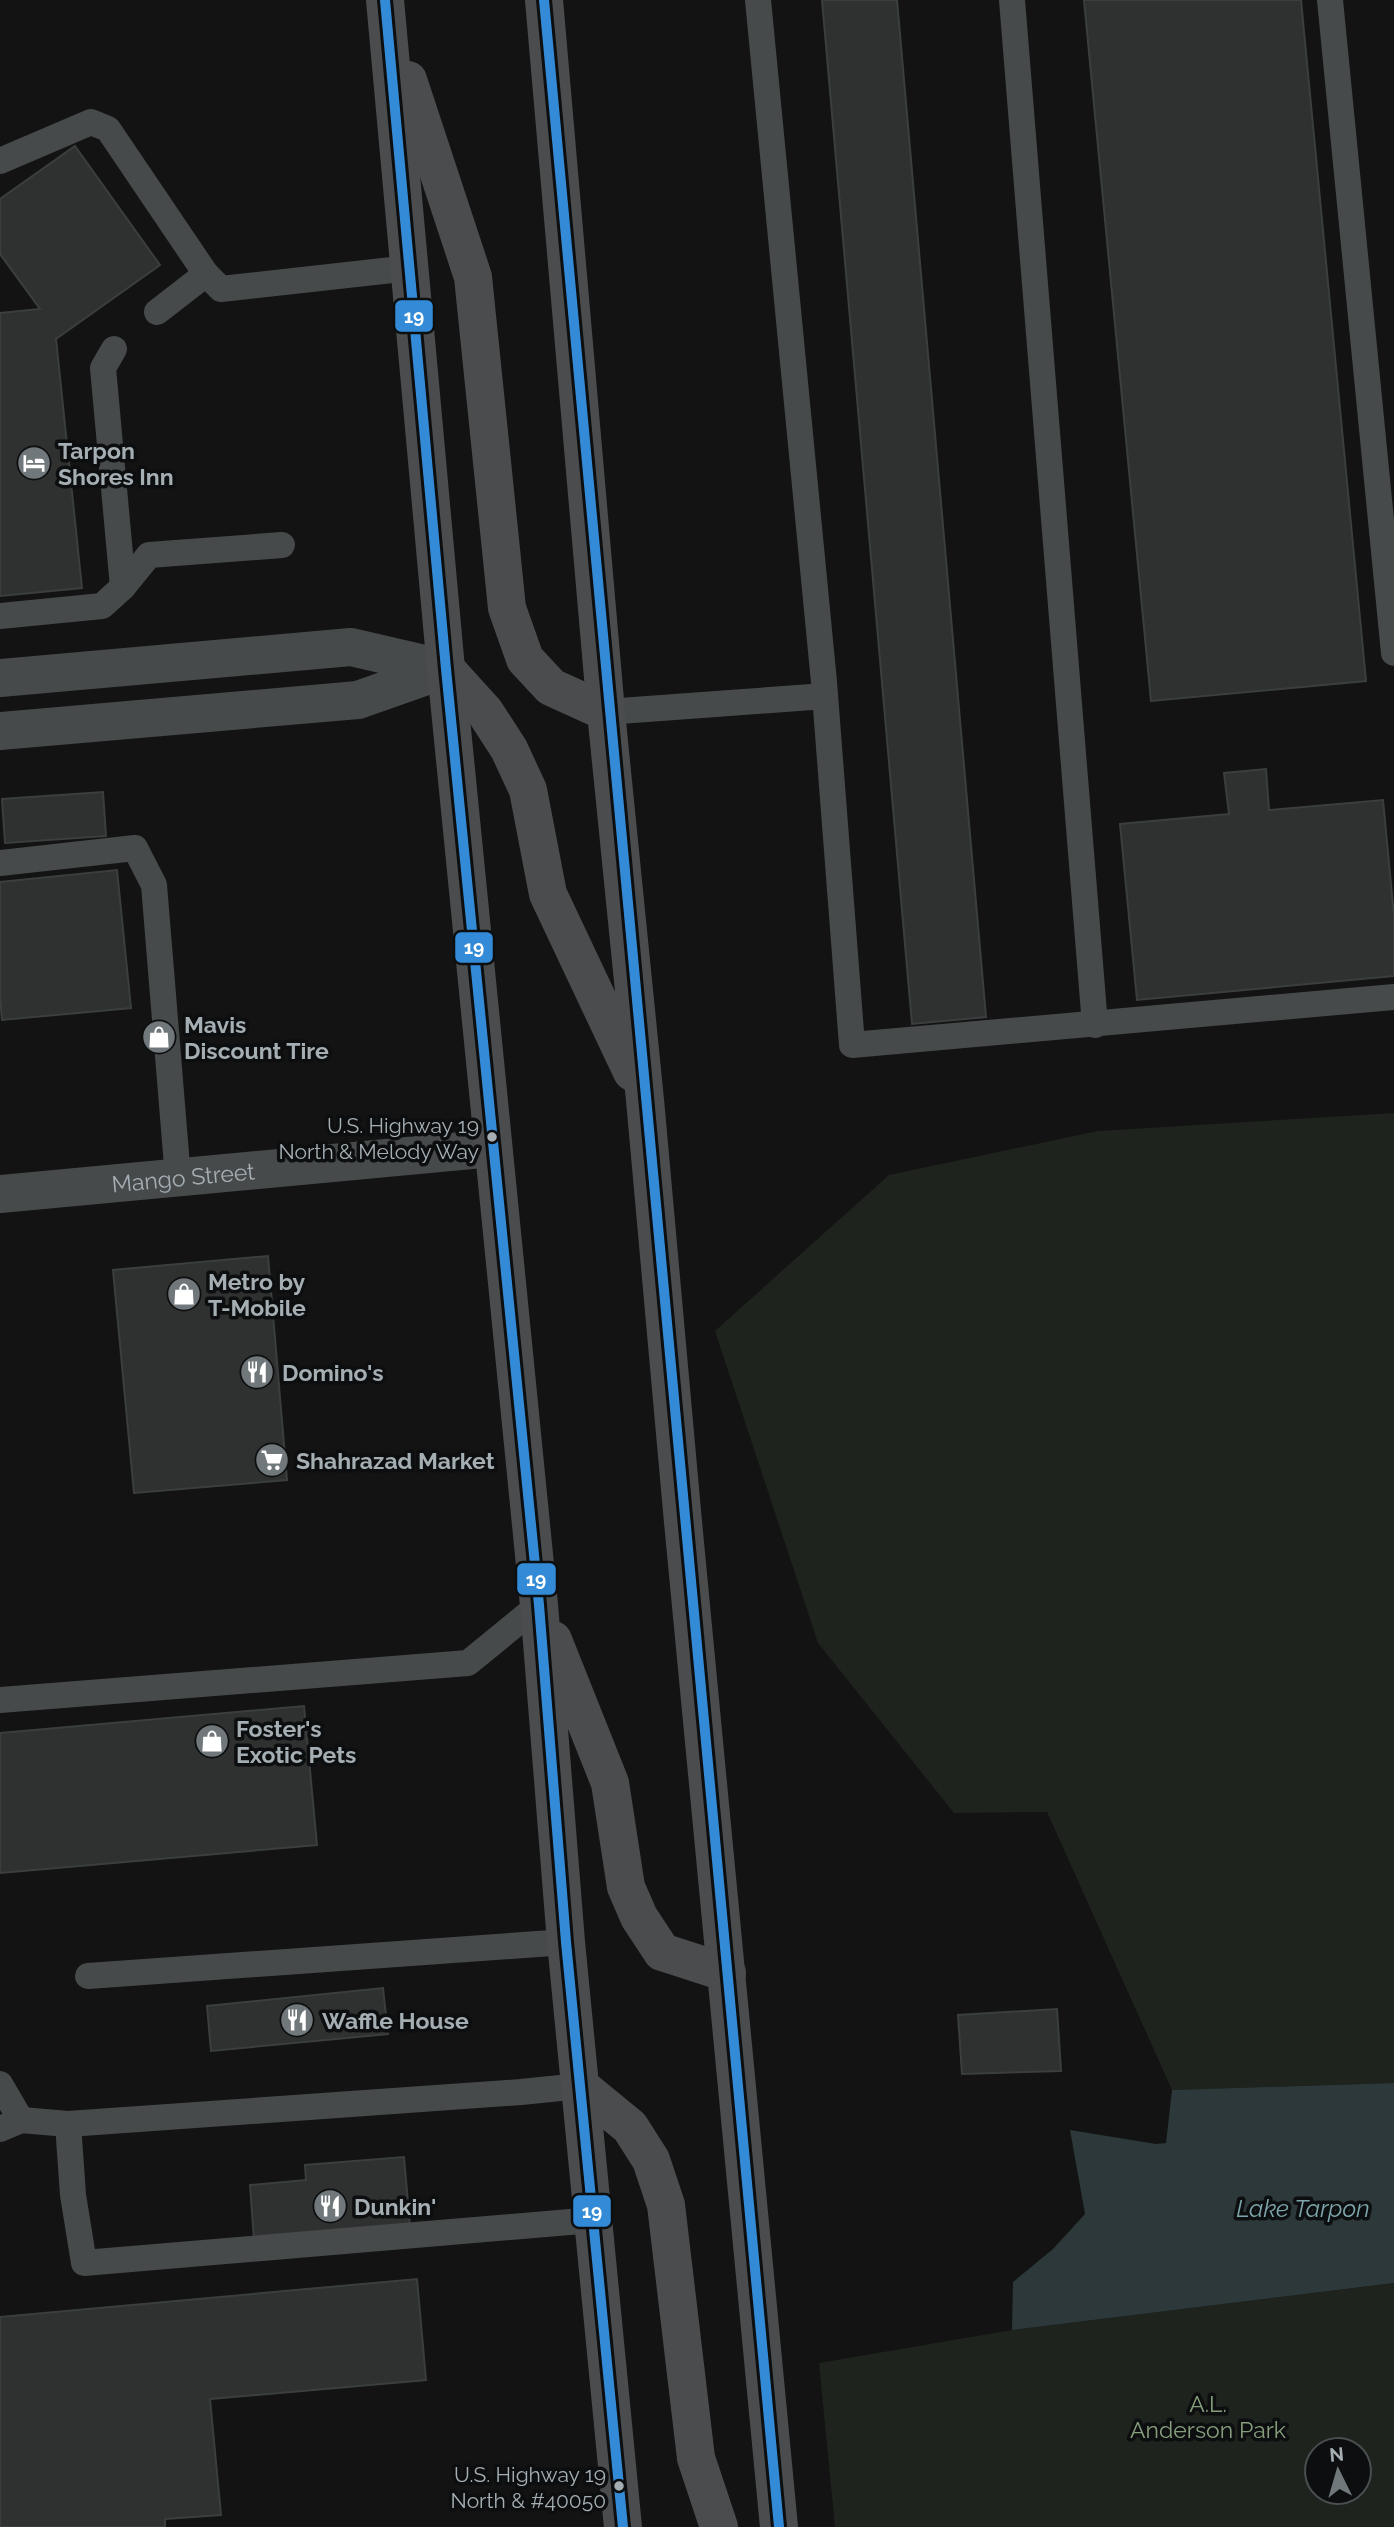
<svg xmlns="http://www.w3.org/2000/svg" width="1394" height="2527" font-family="Raleway,sans-serif">
<style>
.green{fill:#1e231d;fill-rule:evenodd}
.water{fill:#2c3839}
.building{fill:#2f3030;stroke:#3b3e3f;stroke-width:2}
.lines{fill:none;stroke-linecap:round;stroke-linejoin:round}
.service{stroke:#474a4b;stroke-width:26}
.minor{stroke:#474a4b;stroke-width:38}
.trunk{stroke:#4a4c4d;stroke-width:38}
.bus-1-casing{stroke:#0d0e0f;stroke-width:16}
.bus-1{stroke:#338bd7;stroke-width:10}
.bus-dot{fill:#a4aeb3;stroke:#0d0e0f;stroke-width:2.5}
.labels{text-anchor:middle;dominant-baseline:central;stroke-width:7;stroke-linejoin:round;paint-order:stroke}
.bus-label{font-size:21px;fill:#a4aeb3;stroke:#0d0e0f;text-anchor:end}
.poi-label{font-size:23px;font-weight:bold;fill:#a4aeb3;stroke:#0d0e0f;text-anchor:start}
.street-label{font-size:23px;fill:#a4aeb3;stroke:#0d0e0f}
.park-label{font-size:23px;fill:#869e7c;stroke:#0d0e0f}
.water-label{font-size:24px;font-style:italic;fill:#7da7ad;stroke:#0d0e0f}
.line-badge{stroke:#0d0e0f;stroke-width:2.5}
.badge-label{font-size:19px;text-anchor:middle;font-weight:bold;fill:#fff}
</style>
<rect width="100%" height="100%" fill="#131313"/>
<g class="green">
<polygon points="1394,1113 1394,2083 1172,2090 1047,1812 954,1813 818,1643 715,1331 889,1175 1098,1131"/>
<path d="M1394,2283V2527H835L819,2363L1012,2330ZM1317,2450H1359V2492H1317Z"/>
</g>
<polygon class="water" points="1394,2083 1394,2283 1012,2330 1013,2282 1053,2249 1085,2214 1070,2130 1156,2144 1166,2143 1172,2090"/>
<g class="building">
<polygon points="822,0 897,0 986,1017 912,1024"/>
<polygon points="1084,0 1301,0 1366,681 1151,701"/>
<polygon points="75,146 160,265 56,339 82,588 0,596 0,313 40,309 0,254 0,199"/>
<polygon points="1266,769 1269,810 1383,800 1394,916 1394,976 1137,1000 1120,824 1229,814 1224,773"/>
<polygon points="103,792 106,836 5,843 2,799"/>
<polygon points="117,870 131,1008 2,1020 0,996 0,882"/>
<polygon points="268,1256 287,1480 134,1493 113,1270"/>
<polygon points="304,1706 317,1845 0,1873 0,1733"/>
<polygon points="383,1988 388,2034 211,2051 207,2006"/>
<polygon points="1057,2009 1061,2071 962,2074 958,2015"/>
<polygon points="404,2157 410,2226 254,2240 250,2185 306,2180 305,2165"/>
<polygon points="417,2279 426,2380 210,2399 221,2515 165,2519 165,2527 0,2527 0,2317"/>
</g>
<g class="lines">
<g class="service">
<polyline points="758,0 824,682 852,1045 1394,997"/>
<polyline points="1012,0 1095,1025"/>
<polyline points="1330,0 1394,653"/>
<polyline points="0,161 91,122 108,129 206,274 221,289 410,268"/>
<polyline points="157,312 206,274"/>
<polyline points="114,349 103,368 123,587"/>
<polyline points="0,616 102,606 123,587 149,555 282,545"/>
<polyline points="606,712 825,696"/>
<polyline points="0,863 135,848 154,885 178,1178"/>
<polyline points="0,1700 468,1663 539,1605"/>
<polyline points="88,1976 566,1942"/>
<polyline points="0,2084 21,2120"/>
<polyline points="68,2124 73,2195 84,2263 593,2220"/>
<polyline points="0,2129 21,2120 68,2124 521,2092 580,2086"/>
</g>
<g class="minor">
<polyline points="0,678 351,647 446,669"/>
<polyline points="0,731 358,700 446,669"/>
<path id="s1" d="M0,1194L493,1148"/>
</g>
<g class="trunk">
<polyline points="385,0 446,669 539,1605 566,1942 623,2527"/>
<polyline points="544,0 606,712 645,1100 683,1522 779,2527"/>
<polyline points="408,80 473,277 507,608 525,659 551,687 606,712"/>
<polyline points="446,669 485,712 509,749 528,790 548,894 632,1072"/>
<polyline points="553,1640 610,1783 626,1887 639,1917 662,1952 727,1973"/>
<polyline points="580,2086 630,2127 651,2160 666,2205 696,2458 719,2527"/>
</g>
<g class="bus-1-casing">
<g id="bus-1">
<polyline points="385,0 446,669 539,1605 566,1942 623,2527"/>
<path d="M544,0C617,843 699,1685 779,2527"/>
</g>
</g>
<use href="#bus-1" class="bus-1"/>
</g>
<defs>
<g id="hotel-disc" transform="scale(1.75)"><circle r="9.5" fill="#71787b" stroke="#0d0e0f"/><path d="M-6-4.5h1.5V1H6V5H4.5V3h-9V5H-6ZM-4 0a1.8 1.8 0 1 1 3.6 0ZM.5 0V-2.5h3Q6-2.5 6 0Z" fill="#fff"/></g>
<g id="shop-disc" transform="scale(1.75)"><circle r="9.5" fill="#71787b" stroke="#0d0e0f"/><path d="M-5-2.5h2.3a2.7 3.5 0 0 1 5.4 0H5L5.5 6h-11ZM-1.5-2.5h3a1.5 2.3 0 0 0-3 0Z" fill="#fff"/></g>
<g id="restaurant-disc" transform="scale(1.75)"><circle r="9.5" fill="#71787b" stroke="#0d0e0f"/><path d="M-5-6h1v4h1v-4h1v4h1v-4h1v5L-1.5 .5V6h-2V.5L-5-1ZM5-6V6H3V1.5H1.5Q1.5-4 5-6Z" fill="#fff"/></g>
<g id="supermarket-disc" transform="scale(1.75)"><circle r="9.5" fill="#71787b" stroke="#0d0e0f"/><path d="M-6-5.5h2.5l.6 2H6L4.5 2H-2.5L-4.4-4H-6ZM-1.5 3.2a1.3 1.3 0 1 0 .1 0ZM3 3.2a1.3 1.3 0 1 0 .1 0Z" fill="#fff"/></g>
</defs>
<g fill-rule="evenodd">
<use href="#hotel-disc" x="34" y="463"/>
<use href="#shop-disc" x="159" y="1037"/>
<use href="#shop-disc" x="184" y="1294"/>
<use href="#restaurant-disc" x="257" y="1372"/>
<use href="#supermarket-disc" x="272" y="1460"/>
<use href="#shop-disc" x="212" y="1741"/>
<use href="#restaurant-disc" x="297" y="2020"/>
<use href="#restaurant-disc" x="330" y="2206"/>
</g>
<g class="bus-dot">
<circle cx="492" cy="1137" r="6"/>
<circle cx="619" cy="2486" r="6"/>
</g>
<g class="labels">
<g class="bus-label">
<text x="479" y="1125">U.S. Highway 19<tspan x="479" dy="26">North &amp; Melody Way</tspan></text>
<text x="606" y="2474">U.S. Highway 19<tspan x="606" dy="26">North &amp; #40050</tspan></text>
</g>
<g class="poi-label">
<text x="58" y="450">Tarpon<tspan x="58" dy="26">Shores Inn</tspan></text>
<text x="184" y="1024">Mavis<tspan x="184" dy="26">Discount Tire</tspan></text>
<text x="208" y="1281">Metro by<tspan x="208" dy="26">T-Mobile</tspan></text>
<text x="282" y="1372">Domino's</text>
<text x="296" y="1460">Shahrazad Market</text>
<text x="236" y="1728">Foster's<tspan x="236" dy="26">Exotic Pets</tspan></text>
<text x="322" y="2020">Waffle House</text>
<text x="354" y="2206">Dunkin'</text>
</g>
<g class="street-label">
<text stroke="none"><textPath href="#s1" startOffset="184">Mango Street</textPath></text>
</g>
<g class="park-label">
<text x="1208" y="2403">A.L.<tspan x="1208" dy="26">Anderson Park</tspan></text>
</g>
<g class="water-label">
<text x="1303" y="2208">Lake Tarpon</text>
</g>
</g>
<g class="line-badge">
<rect x="394" y="299" width="40" height="34" rx="7" fill="#338bd7"/>
<rect x="454" y="931" width="40" height="33" rx="7" fill="#338bd7"/>
<rect x="516" y="1562" width="41" height="34" rx="7" fill="#338bd7"/>
<rect x="572" y="2194" width="40" height="34" rx="7" fill="#338bd7"/>
</g>
<g class="badge-label">
<text x="414" y="323">19</text>
<text x="474" y="954">19</text>
<text x="536" y="1586">19</text>
<text x="592" y="2218">19</text>
</g>
<g transform="translate(1338 2471) rotate(355)"><circle r="33" fill="#0d0e0f" stroke="#494e51" stroke-width="2"/>
<path d="M0-5L12 26L0 18L-12 26Z" fill="#71787b"/>
<text y="-10" font-size="19" font-weight="bold" text-anchor="middle" fill="#a4aeb3">N</text>
</g>
</svg>
